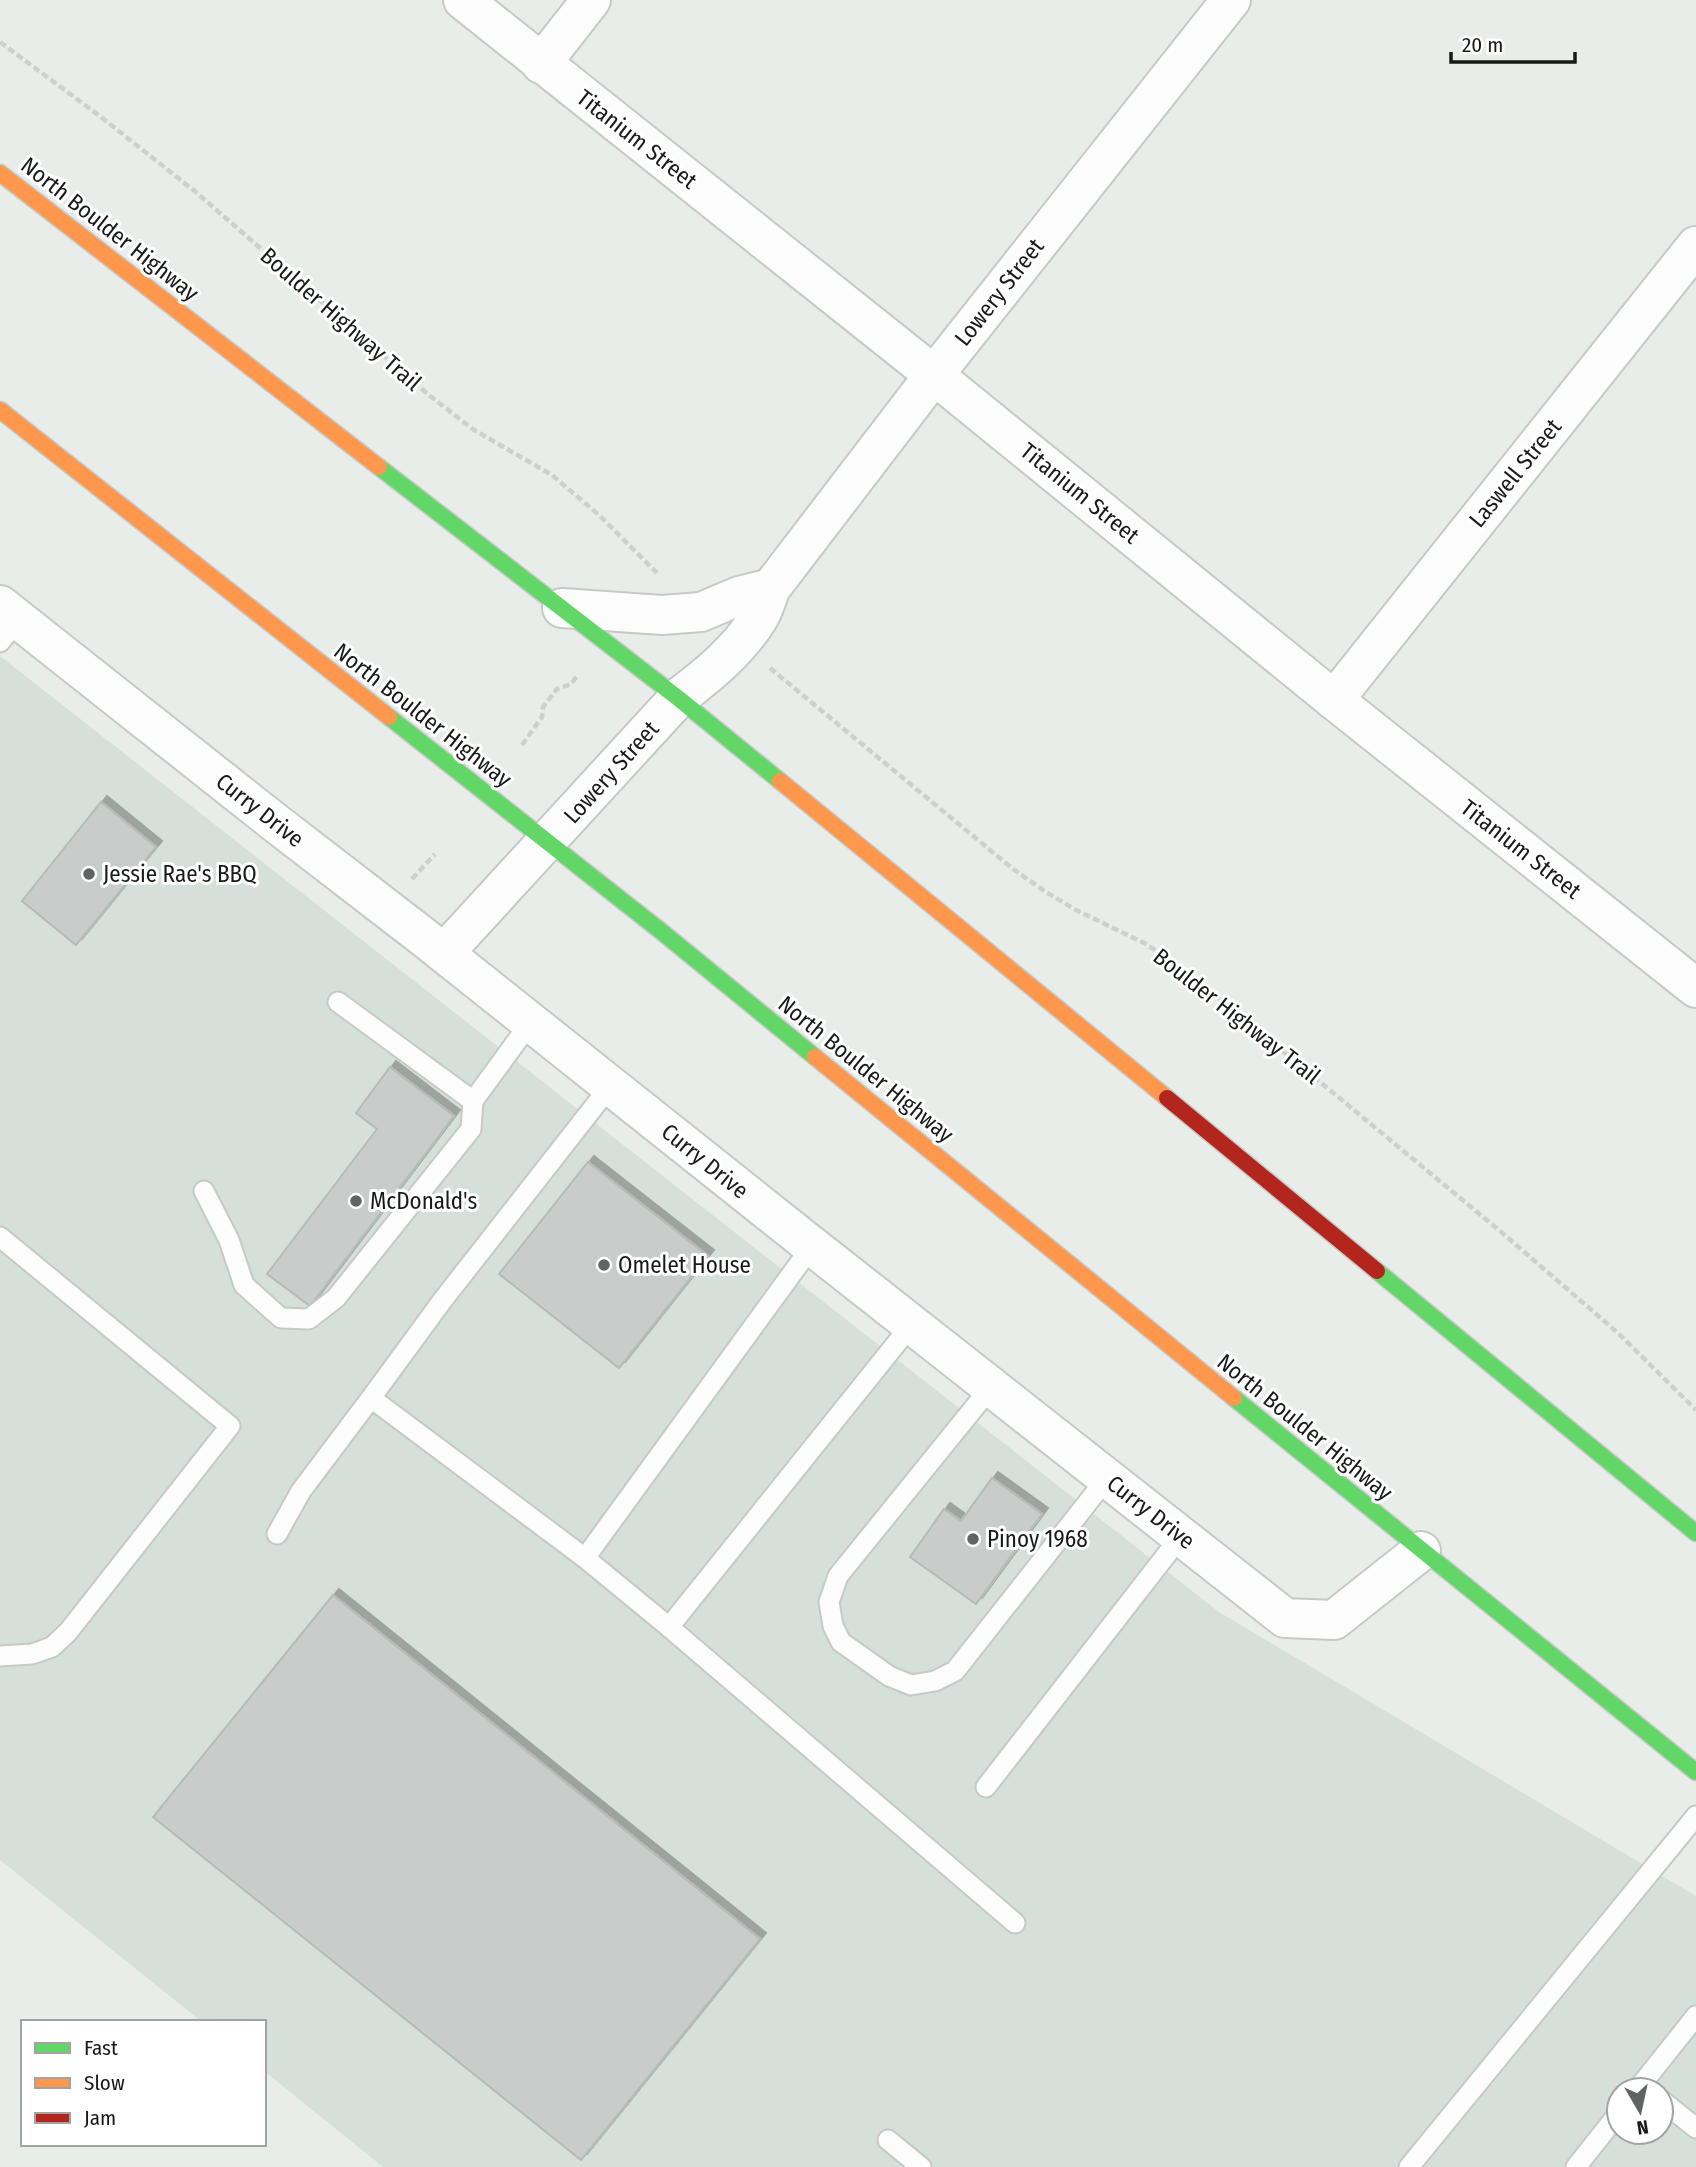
<svg xmlns="http://www.w3.org/2000/svg" width="1696" height="2167" font-family="'Fira Sans Condensed',sans-serif">
<style>
.built{fill:#d6e0da;fill-rule:evenodd}
.building{fill:#c8ccca;stroke:#b6bab8;stroke-width:2;filter:url(#shadow)}
.lines{fill:none;stroke-linecap:round;stroke-linejoin:round}
.lane-casing{stroke:#c6c9c7;stroke-width:23}
.street-casing{stroke:#c6c9c7;stroke-width:42}
.fast-casing{stroke:#c6c9c7;stroke-width:19}
.slow-casing{stroke:#c6c9c7;stroke-width:19}
.jam-casing{stroke:#c6c9c7;stroke-width:19}
.path{stroke:#cecfcf;stroke-width:4.5;stroke-dasharray:7 3.5;stroke-linecap:butt}
.lane{stroke:#fcfcfc;stroke-width:19}
.street{stroke:#fcfcfc;stroke-width:38}
.fast{stroke:#63d668;stroke-width:16}
.slow{stroke:#ff974d;stroke-width:16}
.jam{stroke:#b3261e;stroke-width:16}
.poi-dot{fill:#616462;stroke:#fff;stroke-width:2.5}
.labels{text-anchor:middle;dominant-baseline:central;stroke-width:6;stroke-linejoin:round;paint-order:stroke}
.street-label{font-size:23px;fill:#181a19;stroke:#fff}
.poi-label{font-size:23px;fill:#181a19;stroke:#fff;text-anchor:start}
</style>
<defs>
<filter id="shadow"><feDropShadow dx="6" dy="-6" stdDeviation="0" flood-color="#0004"/></filter>
</defs>
<rect width="100%" height="100%" fill="#e8edea"/>
<path class="built" d="M0,656L1219,1612L1696,1896V2167H383L264,2071V2022H202L0,1860ZM1619,2090H1661V2132H1619Z"/>
<g class="building">
<polygon points="101,802 156,847 76,945 22,901"/>
<polygon points="390,1067 454,1116 310,1306 267,1274 377,1129 356,1113"/>
<polygon points="588,1162 708,1256 619,1368 499,1274"/>
<polygon points="992,1478 1042,1514 976,1604 910,1557 944,1509 961,1521"/>
<polygon points="333,1595 760,1939 581,2160 153,1817"/>
</g>
<g class="lines">
<g class="lane-casing">
<g id="lane">
<polyline points="0,642 18,620"/>
<polyline points="611,1085 442,1301 371,1398 585,1558 812,1246"/>
<polyline points="473,1101 530,1023"/>
<polyline points="204,1191 229,1240 244,1285 281,1318 309,1319 336,1298 471,1129 473,1101 338,1002"/>
<polyline points="0,1237 230,1426 68,1632 52,1647 32,1654 0,1656"/>
<polyline points="991,1387 838,1576 829,1602 833,1626 841,1642 889,1676 911,1685 935,1681 955,1671 1107,1478"/>
<polyline points="277,1534 301,1491 371,1398"/>
<polyline points="585,1558 669,1627 912,1324"/>
<polyline points="669,1627 1015,1923"/>
<polyline points="986,1787 1181,1536"/>
<polyline points="1637,2090 1696,2016"/>
<polyline points="1661,2100 1696,2128"/>
<polyline points="888,2140 921,2167"/>
<polyline points="1409,2167 1696,1816"/>
<polyline points="1576,2167 1619,2113"/>
</g>
</g>
<g class="street-casing">
<g id="street">
<polyline points="463,0 934,375 1334,700 1696,988"/>
<polyline points="541,64 591,0"/>
<polyline points="0,605 273,821 426,939 812,1246 1285,1618 1334,1620 1421,1551"/>
<polyline points="562,608 662,615 701,612 739,596 771,588"/>
<polyline points="1334,700 1696,246"/>
<path d="M444,953L678,698C708,675 737,652 758,619C764,610 767,598 771,588L934,375L1231,0"/>
</g>
</g>
<g class="fast-casing">
<g id="fast">
<polyline points="379,467 678,698 780,781"/>
<polyline points="389,717 662,932 815,1057"/>
<polyline points="1377,1271 1696,1533"/>
<polyline points="1234,1398 1696,1772"/>
</g>
</g>
<g class="slow-casing">
<g id="slow">
<polyline points="0,173 379,467"/>
<polyline points="0,410 389,717"/>
<polyline points="780,781 1167,1098"/>
<polyline points="815,1057 1234,1398"/>
</g>
</g>
<g class="jam-casing">
<polyline id="jam" points="1167,1098 1377,1271"/>
</g>
<g class="path">
<polyline points="0,42 101,117 197,193 430,396 474,430 552,475 599,515 657,573"/>
<polyline points="770,668 1013,869 1046,892 1074,909 1146,944 1186,971 1500,1231 1618,1333 1696,1410"/>
<polyline points="522,745 542,717 543,707 557,689 571,684 577,676"/>
<polyline points="412,879 435,854"/>
</g>
<use href="#lane" class="lane"/>
<use href="#street" class="street"/>
<use href="#fast" class="fast"/>
<use href="#slow" class="slow"/>
<use href="#jam" class="jam"/>
</g>
<g class="poi-dot">
<circle cx="89" cy="874" r="7"/>
<circle cx="356" cy="1201" r="7"/>
<circle cx="604" cy="1265" r="7"/>
<circle cx="973" cy="1539" r="7"/>
</g>
<g class="labels">
<g class="street-label">
<text transform="translate(637 139) rotate(38)">Titanium Street</text>
<text transform="translate(110 229) rotate(38)">North Boulder Highway</text>
<text transform="translate(999 292) rotate(-52)">Lowery Street</text>
<text transform="translate(341 319) rotate(41)">Boulder Highway Trail</text>
<text transform="translate(1515 473) rotate(-51)">Laswell Street</text>
<text transform="translate(1080 493) rotate(39)">Titanium Street</text>
<text transform="translate(423 715) rotate(38)">North Boulder Highway</text>
<text transform="translate(611 772) rotate(-48)">Lowery Street</text>
<text transform="translate(260 810) rotate(38)">Curry Drive</text>
<text transform="translate(1521 849) rotate(38)">Titanium Street</text>
<text transform="translate(1237 1016) rotate(38)">Boulder Highway Trail</text>
<text transform="translate(866 1069) rotate(39)">North Boulder Highway</text>
<text transform="translate(705 1161) rotate(39)">Curry Drive</text>
<text transform="translate(1305 1427) rotate(39)">North Boulder Highway</text>
<text transform="translate(1151 1512) rotate(38)">Curry Drive</text>
</g>
<g class="poi-label">
<text x="103" y="874">Jessie Rae's BBQ</text>
<text x="370" y="1201">McDonald's</text>
<text x="618" y="1265">Omelet House</text>
<text x="987" y="1539">Pinoy 1968</text>
</g>
</g>
<rect x="21" y="2020" width="245" height="126" fill="#ffffff" stroke="#a3a3a3" stroke-width="2"/>
<rect x="35" y="2043" width="35" height="10" fill="#63d668" stroke="#a3a3a3" stroke-width="2"/>
<text x="84" y="2055" font-size="21" fill="#181a19">Fast</text>
<rect x="35" y="2078" width="35" height="10" fill="#ff974d" stroke="#a3a3a3" stroke-width="2"/>
<text x="84" y="2090" font-size="21" fill="#181a19">Slow</text>
<rect x="35" y="2113" width="35" height="10" fill="#b3261e" stroke="#a3a3a3" stroke-width="2"/>
<text x="84" y="2125" font-size="21" fill="#181a19">Jam</text>
<g transform="translate(1640 2111) rotate(171)"><circle r="33" fill="#ffffff" stroke="#a3a3a3" stroke-width="2"/>
<path d="M0-5L12 26L0 18L-12 26Z" fill="#616462"/>
<text y="-10" font-size="19" font-weight="bold" text-anchor="middle" fill="#181a19">N</text>
</g>
<path d="M1451 52v10h124v-10" fill="none" stroke="#181a19" stroke-width="3.5"/>
<text x="1462" y="52" font-size="21" fill="#181a19" stroke="#ffffff" stroke-width="5" paint-order="stroke">20 m</text>
</svg>
